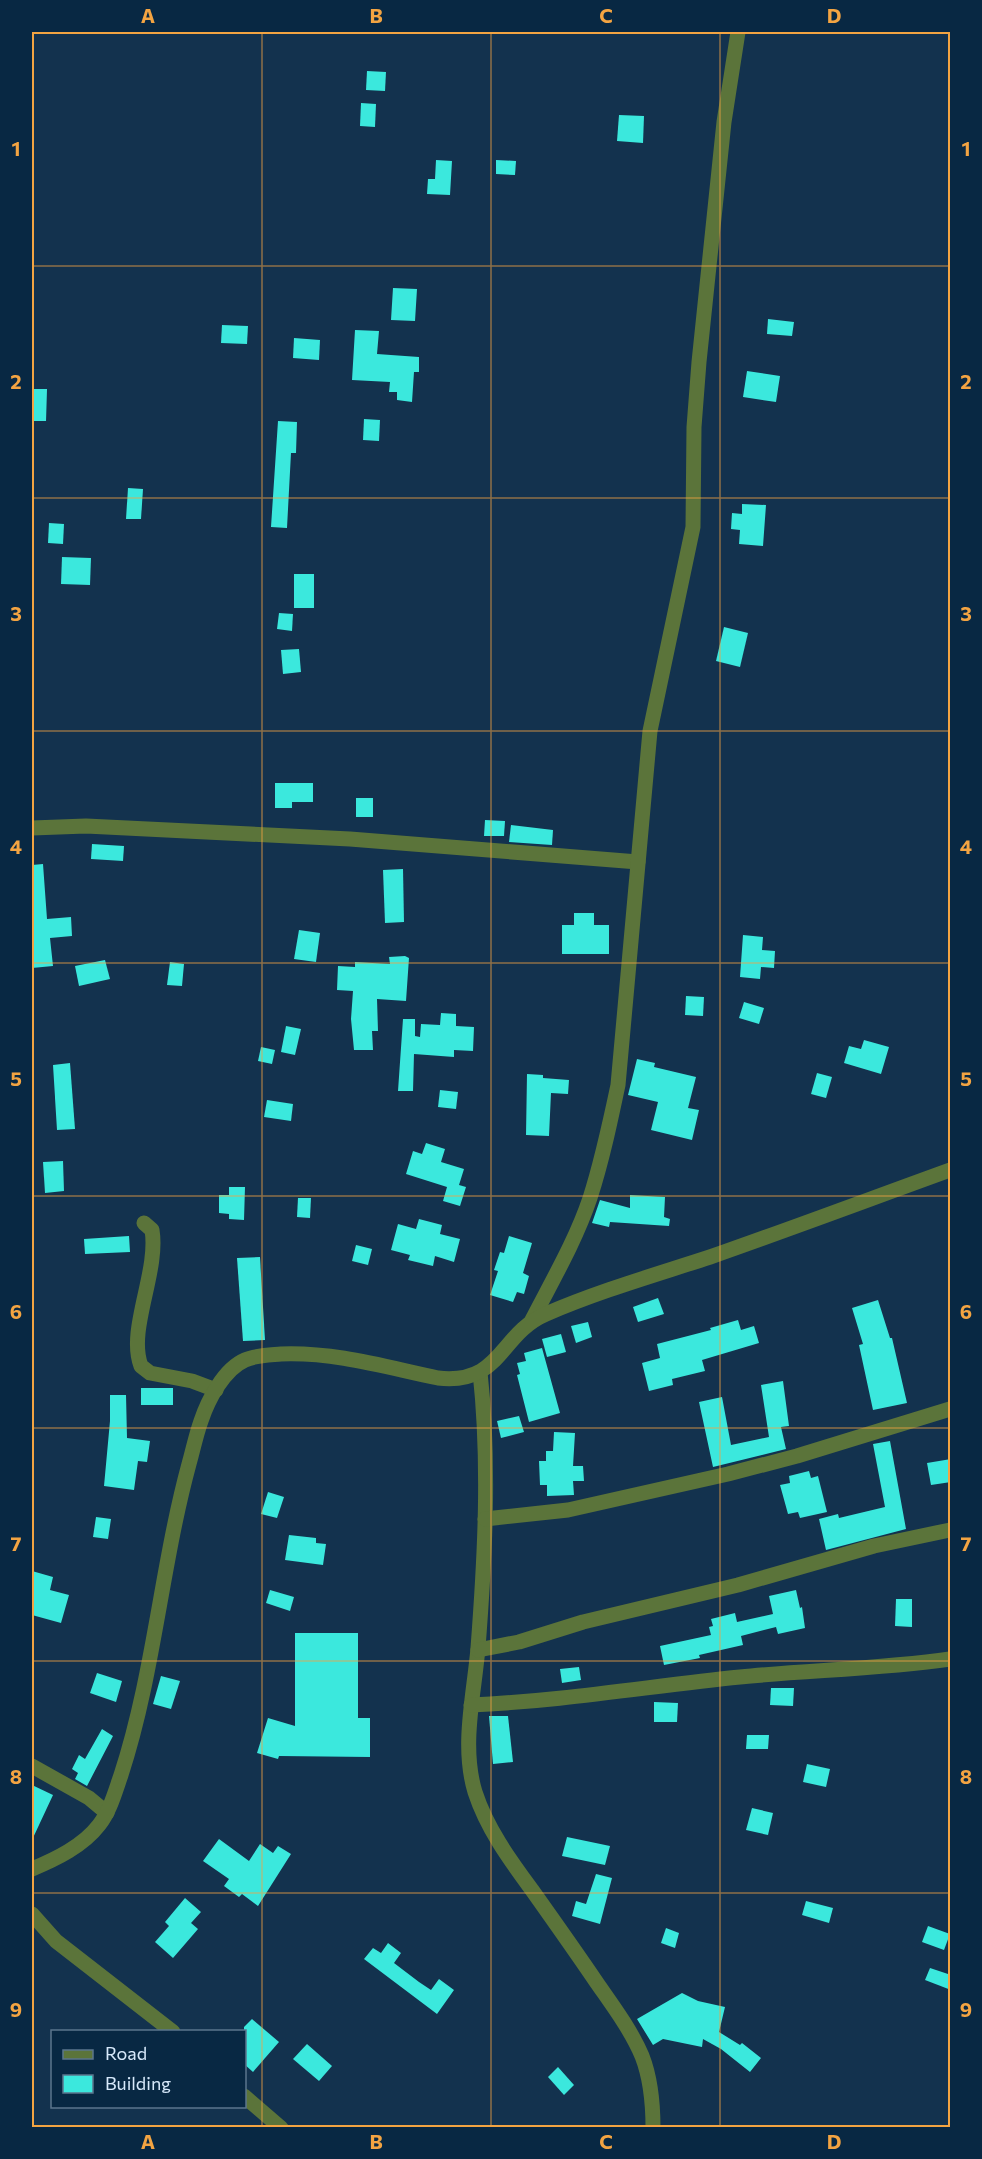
<svg xmlns="http://www.w3.org/2000/svg" width="982" height="2159" font-family="Commissioner,sans-serif">
<style>
.building{fill:#3be8dd}
.lines{fill:none;stroke-linecap:round;stroke-linejoin:round}
.minor{stroke:#5b743a;stroke-width:15}
.grid{fill:none;stroke:#f3a442;stroke-width:1.5;stroke-opacity:0.55}
.neatline{fill:none;stroke:#f3a442;stroke-width:2}
.grid-label{font-size:20px;text-anchor:middle;font-weight:bold;fill:#f3a442}
</style>
<rect width="100%" height="100%" fill="#13324e"/>
<g class="building">
<polygon points="367,71 386,72 385,91 366,90"/>
<polygon points="361,103 376,104 375,127 360,126"/>
<polygon points="619,115 644,116 643,143 617,141"/>
<polygon points="436,160 452,161 450,195 427,194 428,179 435,179"/>
<polygon points="496,160 516,161 515,175 496,174"/>
<polygon points="393,288 417,289 415,321 391,320"/>
<polygon points="768,319 794,322 792,336 767,334"/>
<polygon points="222,325 248,326 247,344 221,343"/>
<polygon points="355,330 379,331 377,354 419,357 419,372 414,372 412,402 397,400 397,392 389,392 390,382 352,380"/>
<polygon points="294,338 320,340 319,360 293,358"/>
<polygon points="747,371 780,376 776,402 743,397"/>
<polygon points="32,389 47,389 46,421 32,421"/>
<polygon points="364,419 380,420 379,441 363,440"/>
<polygon points="278,421 297,422 296,453 291,453 287,528 271,527"/>
<polygon points="128,488 143,489 141,519 126,519"/>
<polygon points="742,504 766,505 763,546 739,544 740,530 731,529 732,513 742,514"/>
<polygon points="49,523 64,524 63,544 48,543"/>
<polygon points="62,557 91,558 90,585 61,584"/>
<rect x="294" y="574" width="20" height="34"/>
<polygon points="279,613 293,614 292,631 277,629"/>
<polygon points="724,627 748,633 740,667 716,661"/>
<polygon points="299,649 301,672 283,674 281,650"/>
<polygon points="275,783 313,783 313,802 292,802 292,808 275,808"/>
<rect x="356" y="798" width="17" height="19"/>
<polygon points="485,820 505,821 504,836 484,836"/>
<polygon points="511,825 553,830 552,845 509,842"/>
<polygon points="92,844 124,846 123,861 91,859"/>
<polygon points="43,864 47,919 71,917 72,936 50,938 53,966 32,968 32,865"/>
<polygon points="403,869 404,922 385,923 383,870"/>
<polygon points="574,913 594,913 594,925 609,925 609,954 562,954 562,925 574,925"/>
<polygon points="299,930 320,933 316,962 294,959"/>
<polygon points="743,935 763,937 762,950 775,951 774,968 761,967 760,979 740,977"/>
<polygon points="405,956 409,958 406,1001 377,999 378,1031 372,1031 373,1050 354,1050 351,1019 353,991 337,990 338,966 355,967 355,962 390,964 389,957"/>
<polygon points="105,960 110,979 79,986 75,966"/>
<polygon points="170,962 184,964 182,986 167,985"/>
<polygon points="686,996 704,997 703,1016 685,1015"/>
<polygon points="744,1002 764,1008 759,1024 739,1018"/>
<polygon points="441,1013 456,1014 456,1026 474,1027 473,1051 454,1050 454,1057 414,1054 413,1091 398,1091 403,1019 415,1019 415,1036 420,1037 421,1024 440,1025"/>
<polygon points="286,1026 301,1029 295,1055 281,1052"/>
<polygon points="864,1040 889,1047 881,1074 844,1063 849,1046 861,1049"/>
<polygon points="261,1047 275,1050 272,1064 258,1061"/>
<polygon points="637,1059 655,1063 654,1067 696,1077 688,1108 699,1110 692,1140 651,1130 658,1102 628,1095"/>
<polygon points="70,1063 75,1129 57,1130 53,1065"/>
<polygon points="817,1073 832,1077 826,1098 811,1094"/>
<polygon points="527,1074 543,1075 543,1078 569,1080 568,1094 551,1093 549,1136 526,1135"/>
<polygon points="440,1090 458,1092 456,1109 438,1107"/>
<polygon points="267,1100 293,1104 291,1121 264,1117"/>
<polygon points="426,1143 445,1149 441,1162 464,1169 459,1185 466,1187 460,1206 443,1201 447,1187 406,1174 413,1151 422,1154"/>
<polygon points="63,1161 64,1191 45,1193 43,1162"/>
<polygon points="229,1187 245,1187 244,1220 229,1219 229,1214 219,1213 219,1195 229,1195"/>
<polygon points="630,1195 665,1197 664,1217 670,1219 669,1226 610,1222 609,1227 592,1223 600,1200 630,1208"/>
<polygon points="298,1198 311,1198 310,1218 297,1217"/>
<polygon points="419,1219 442,1225 440,1234 460,1239 454,1262 435,1256 433,1266 408,1260 410,1255 391,1250 398,1224 416,1229"/>
<polygon points="129,1236 130,1252 85,1254 84,1239"/>
<polygon points="509,1236 532,1243 523,1273 529,1276 524,1294 517,1292 513,1302 490,1295 498,1271 494,1270 500,1252 504,1253"/>
<polygon points="356,1245 372,1249 368,1265 352,1261"/>
<polygon points="260,1257 265,1340 243,1341 237,1258"/>
<polygon points="658,1298 664,1314 638,1322 633,1307"/>
<polygon points="878,1300 890,1338 892,1338 907,1403 873,1410 859,1345 863,1344 852,1308"/>
<polygon points="738,1320 741,1330 754,1326 759,1343 702,1360 705,1371 672,1379 673,1385 649,1391 642,1363 660,1358 657,1344 711,1330 710,1328"/>
<polygon points="588,1322 592,1337 576,1343 571,1326"/>
<polygon points="561,1334 566,1352 547,1357 542,1339"/>
<polygon points="542,1348 560,1413 529,1422 517,1375 520,1374 517,1363 526,1361 524,1353"/>
<polygon points="783,1381 789,1426 781,1427 786,1449 713,1467 699,1402 722,1397 731,1445 769,1437 761,1385"/>
<rect x="141" y="1388" width="32" height="17"/>
<polygon points="110,1395 126,1395 127,1438 150,1441 147,1462 138,1461 134,1490 104,1486 110,1421"/>
<polygon points="519,1416 524,1432 501,1438 497,1421"/>
<polygon points="554,1432 575,1433 573,1466 583,1466 584,1481 573,1481 574,1495 547,1496 547,1485 540,1485 539,1461 546,1461 546,1451 553,1451"/>
<polygon points="890,1441 906,1529 826,1550 819,1519 838,1514 839,1518 885,1507 873,1444"/>
<polygon points="951,1459 951,1482 931,1485 927,1463"/>
<polygon points="809,1471 811,1478 818,1476 827,1512 800,1518 798,1512 788,1514 780,1485 790,1483 789,1476"/>
<polygon points="268,1492 284,1497 277,1518 261,1514"/>
<polygon points="96,1517 111,1519 108,1539 93,1537"/>
<polygon points="289,1535 316,1538 316,1543 326,1544 323,1565 285,1560"/>
<polygon points="32,1571 53,1577 50,1590 69,1595 61,1623 32,1615"/>
<polygon points="270,1590 294,1597 290,1611 266,1603"/>
<polygon points="796,1590 800,1608 802,1607 805,1628 778,1634 776,1627 741,1636 743,1645 699,1655 700,1658 664,1665 660,1646 711,1635 709,1627 713,1626 711,1619 735,1613 737,1622 773,1614 769,1596"/>
<polygon points="896,1599 912,1599 912,1627 895,1626"/>
<polygon points="295,1633 358,1633 358,1718 370,1718 370,1757 279,1756 278,1759 257,1753 268,1718 295,1726"/>
<polygon points="579,1667 581,1680 562,1683 560,1669"/>
<polygon points="97,1673 122,1681 116,1702 90,1693"/>
<polygon points="161,1676 180,1681 171,1709 153,1704"/>
<polygon points="771,1688 794,1688 793,1706 770,1705"/>
<polygon points="654,1702 678,1703 677,1722 654,1722"/>
<polygon points="489,1716 508,1716 513,1762 493,1764"/>
<polygon points="102,1729 113,1736 87,1786 75,1779 78,1773 72,1769 79,1755 85,1759"/>
<polygon points="747,1735 769,1735 768,1749 746,1749"/>
<polygon points="807,1764 830,1769 826,1787 803,1782"/>
<polygon points="32,1785 53,1795 32,1840"/>
<polygon points="752,1808 773,1813 768,1835 746,1830"/>
<polygon points="567,1837 610,1846 605,1865 562,1856"/>
<polygon points="219,1839 249,1861 260,1844 273,1853 278,1846 291,1854 258,1906 242,1894 239,1897 224,1886 229,1879 203,1861"/>
<polygon points="596,1874 612,1878 600,1924 572,1916 576,1901 586,1904"/>
<polygon points="185,1898 201,1912 191,1923 198,1929 173,1958 155,1942 169,1926 165,1922"/>
<polygon points="806,1901 833,1908 829,1923 802,1915"/>
<polygon points="928,1926 950,1934 944,1950 922,1942"/>
<polygon points="666,1928 679,1933 675,1948 661,1943"/>
<polygon points="388,1943 401,1953 394,1963 419,1982 431,1990 439,1979 454,1990 437,2014 364,1959 373,1948 381,1953"/>
<polygon points="930,1968 951,1975 951,1990 925,1980"/>
<polygon points="682,1993 698,2001 725,2007 719,2032 740,2045 742,2043 761,2058 750,2072 721,2049 703,2039 702,2047 663,2039 653,2045 637,2019"/>
<polygon points="252,2019 279,2042 253,2072 244,2064 244,2027"/>
<polygon points="307,2044 332,2066 319,2081 293,2059"/>
<polygon points="558,2067 574,2085 564,2095 548,2077"/>
</g>
<g class="lines">
<g class="minor">
<polyline points="32,828 86,826 350,839 638,862"/>
<path d="M144,1223L152,1230C159,1272 127,1330 141,1366L150,1373L192,1381L216,1390"/>
<path d="M532,1320C552,1281 576,1240 590,1198C602,1161 610,1123 618,1085L650,731L693,527L694,427L699,362L724,122L738,32"/>
<path d="M480,1372C490,1464 485,1556 478,1648C474,1695 461,1746 475,1792C487,1829 510,1860 532,1890C554,1921 576,1952 597,1983C613,2006 631,2030 642,2056C651,2079 653,2103 653,2128"/>
<polyline points="485,1519 568,1510 728,1474 797,1456 950,1409"/>
<polyline points="478,1650 519,1642 583,1622 738,1585 874,1546 950,1530"/>
<path d="M471,1705C562,1701 651,1686 740,1677C810,1670 881,1669 950,1659"/>
<polyline points="32,1766 89,1798 107,1813"/>
<path d="M32,1869C56,1859 83,1846 99,1825C110,1811 115,1792 121,1775C154,1674 161,1567 189,1464C193,1450 196,1435 201,1421C208,1400 224,1369 245,1360C256,1355 270,1355 281,1354C337,1352 385,1367 438,1378C502,1385 499,1334 546,1314C599,1291 655,1275 710,1257C790,1229 870,1199 950,1170"/>
<polyline points="32,1914 56,1941 173,2032"/>
<polyline points="244,2096 281,2128"/>
</g>
</g>
<path class="grid" d="M262,32V2128M491,32V2128M720,32V2128M32,266H950M32,498H950M32,731H950M32,963H950M32,1196H950M32,1428H950M32,1661H950M32,1893H950"/>
<rect width="982" height="2159" fill="none" stroke="#082843" stroke-width="66"/>
<rect x="51" y="2030" width="195" height="78" fill="#082843" stroke="#5b758d" stroke-width="1.5"/>
<rect x="63" y="2050" width="30" height="9" fill="#5b743a" stroke="#5b758d" stroke-width="1.5"/>
<text x="105" y="2060" font-size="18" fill="#d7e9fb">Road</text>
<rect x="63" y="2075" width="30" height="18" fill="#3be8dd" stroke="#5b758d" stroke-width="1.5"/>
<text x="105" y="2090" font-size="18" fill="#d7e9fb">Building</text>
<rect x="33" y="33" width="916" height="2093" class="neatline"/>
<g class="grid-label">
<text x="148" y="23">A</text>
<text x="376" y="23">B</text>
<text x="606" y="23">C</text>
<text x="834" y="23">D</text>
<text x="16" y="156">1</text>
<text x="966" y="156">1</text>
<text x="16" y="389">2</text>
<text x="966" y="389">2</text>
<text x="16" y="621">3</text>
<text x="966" y="621">3</text>
<text x="16" y="854">4</text>
<text x="966" y="854">4</text>
<text x="16" y="1086">5</text>
<text x="966" y="1086">5</text>
<text x="16" y="1319">6</text>
<text x="966" y="1319">6</text>
<text x="16" y="1551">7</text>
<text x="966" y="1551">7</text>
<text x="16" y="1784">8</text>
<text x="966" y="1784">8</text>
<text x="16" y="2017">9</text>
<text x="966" y="2017">9</text>
<text x="148" y="2149">A</text>
<text x="376" y="2149">B</text>
<text x="606" y="2149">C</text>
<text x="834" y="2149">D</text>
</g>
</svg>
